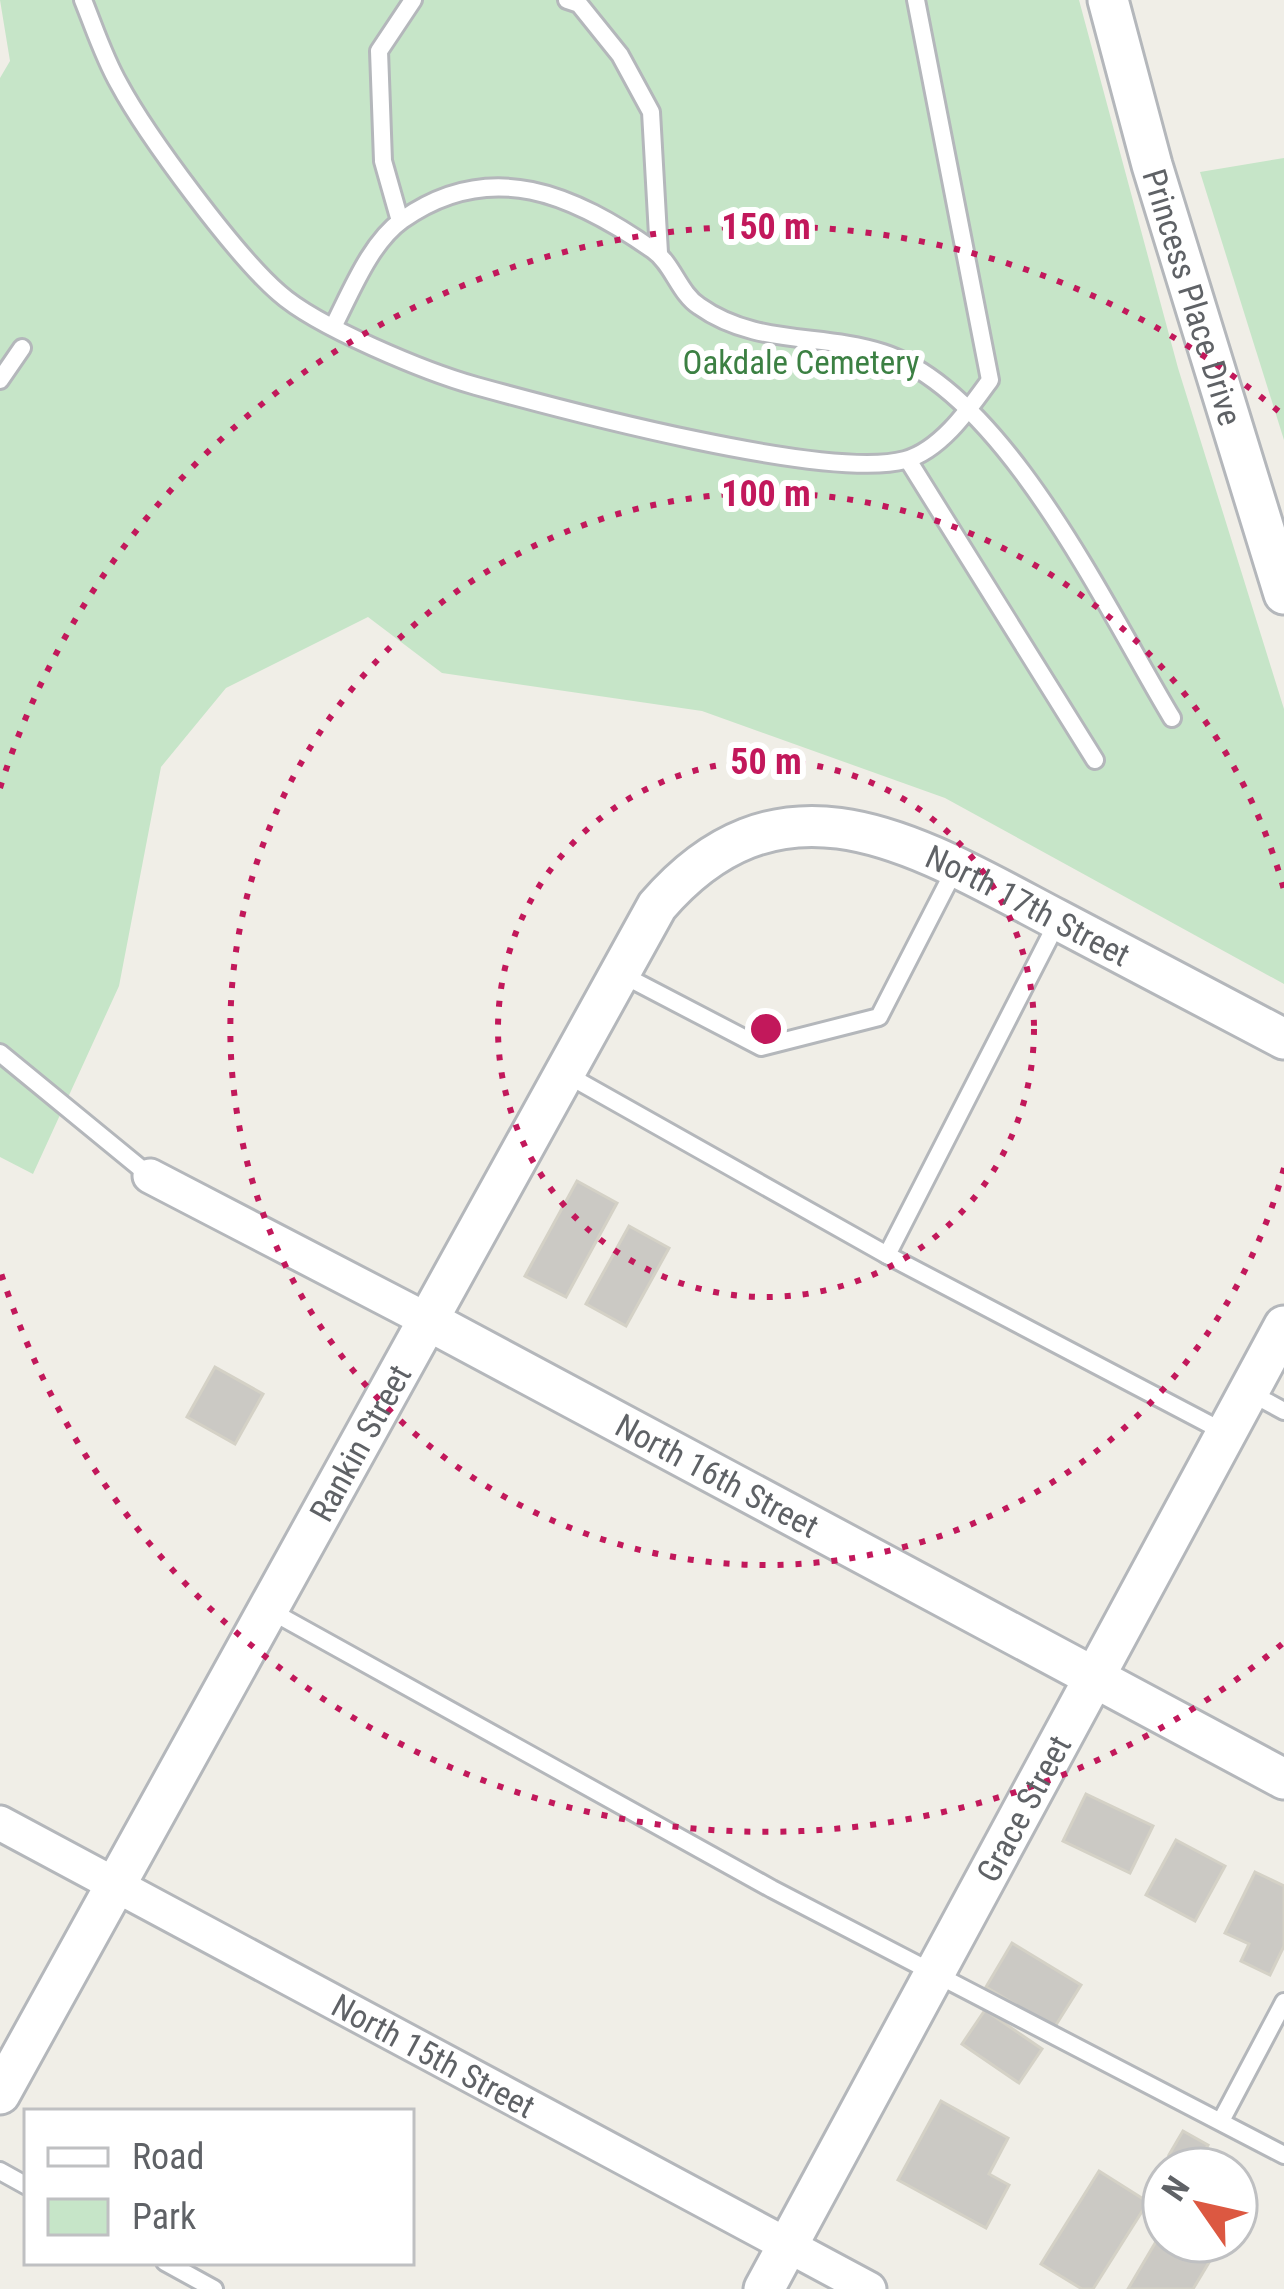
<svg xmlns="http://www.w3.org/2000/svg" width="1284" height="2289" font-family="'Roboto Condensed',sans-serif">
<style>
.green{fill:#c6e5c8}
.building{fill:#cbc9c4;stroke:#d4d1c6;stroke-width:3}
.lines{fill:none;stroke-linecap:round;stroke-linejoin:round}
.service-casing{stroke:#b4b7bb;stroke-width:22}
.minor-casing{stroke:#b4b7bb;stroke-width:39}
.tertiary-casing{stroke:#b4b7bb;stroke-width:45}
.service{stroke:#fff;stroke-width:16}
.minor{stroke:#fff;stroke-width:33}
.tertiary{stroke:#fff;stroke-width:39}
.ring{fill:none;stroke:#c2185b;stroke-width:6;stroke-dasharray:6 12}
.labels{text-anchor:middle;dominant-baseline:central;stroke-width:12;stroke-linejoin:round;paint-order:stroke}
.street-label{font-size:33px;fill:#5f6266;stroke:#fff}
.park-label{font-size:33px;fill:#3c8043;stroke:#fff}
.centre{fill:#c2185b;stroke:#fff;stroke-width:6}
.ring-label{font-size:36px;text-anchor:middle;font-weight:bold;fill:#c2185b;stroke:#fff;stroke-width:12;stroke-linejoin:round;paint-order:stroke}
</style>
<rect width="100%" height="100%" fill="#f0eee7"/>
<g class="green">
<polygon points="0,0 1079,0 1178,368 1284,709 1284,984 945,798 702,711 442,673 368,617 226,688 161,767 119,986 33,1174 0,1157 0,78 10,61"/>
<polygon points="1284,158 1284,440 1200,172"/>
</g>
<g class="building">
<polygon points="577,1181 617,1203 566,1297 525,1276"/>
<polygon points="629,1226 669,1248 626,1326 586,1304"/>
<polygon points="215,1367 263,1394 235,1444 187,1417"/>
<polygon points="1086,1794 1153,1826 1130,1873 1063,1841"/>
<polygon points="1176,1840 1225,1866 1195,1921 1146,1895"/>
<polygon points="1255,1872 1284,1886 1284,1946 1270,1975 1241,1961 1249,1944 1225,1933"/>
<polygon points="1012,1943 1081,1985 1054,2028 986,1987"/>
<polygon points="985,2010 1042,2049 1019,2083 962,2044"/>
<polygon points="941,2101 1008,2138 989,2174 1009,2185 986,2228 898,2180"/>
<polygon points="1183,2131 1208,2145 1195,2169 1169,2155"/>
<polygon points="1099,2171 1148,2202 1093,2289 1082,2289 1041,2264"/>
<polygon points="1164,2228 1164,2241 1220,2244 1193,2289 1128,2289"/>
</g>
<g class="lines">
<g class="service-casing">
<g id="service">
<path d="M83,0C94,27 104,58 119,84C147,136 235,255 279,293C317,327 426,372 476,386C563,410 828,481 905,460C941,450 969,409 990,380L916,0"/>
<polyline points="567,0 579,4 620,55 651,112 659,253"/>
<polyline points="400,221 383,161 379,51 413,0"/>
<path d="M333,327C351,292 370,243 402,220C491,157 574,195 653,250C673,264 679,293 699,306C755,346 821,333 883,353C1005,392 1108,612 1172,718"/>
<polyline points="0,380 22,348"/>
<polyline points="908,460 1095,760"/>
<polyline points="621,974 761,1047 879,1017 956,867"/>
<polyline points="0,1053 150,1176"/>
<polyline points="564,1073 887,1255 1226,1433"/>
<polyline points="887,1255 1058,921"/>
<polyline points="1249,1392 1284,1411"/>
<polyline points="271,1611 772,1889 1284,2155"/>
<polyline points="1222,2119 1284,2002"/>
<polyline points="0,2171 27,2186"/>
<polyline points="165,2262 214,2289"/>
</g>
</g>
<g class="minor-casing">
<g id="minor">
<polyline points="150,1176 429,1321"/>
<path id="s1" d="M0,1823L869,2289"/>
</g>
</g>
<g class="tertiary-casing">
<g id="tertiary">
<path id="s2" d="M1108,0L1152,165L1284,594"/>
<path id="s3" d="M429,1321L1284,1779"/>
<path id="s4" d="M0,2094L657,906C784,759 919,847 1058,920C1133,960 1209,999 1284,1039"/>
<path id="s5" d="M764,2289L1284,1326"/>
</g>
</g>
<use href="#service" class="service"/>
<use href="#minor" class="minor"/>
<use href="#tertiary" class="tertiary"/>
</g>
<g class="ring">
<circle cx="766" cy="1029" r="268"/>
<path d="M1284 1168A536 536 0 1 1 1284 890"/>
<path d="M1282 1644A803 803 0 0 1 0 1270M0 788A803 803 0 0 1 1282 414"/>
</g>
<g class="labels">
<g class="street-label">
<text stroke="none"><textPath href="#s2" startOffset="309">Princess Place Drive</textPath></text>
<text stroke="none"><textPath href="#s4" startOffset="1770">North 17th Street</textPath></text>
<text stroke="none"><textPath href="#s4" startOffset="744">Rankin Street</textPath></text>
<text stroke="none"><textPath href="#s3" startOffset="327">North 16th Street</textPath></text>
<text stroke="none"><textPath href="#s5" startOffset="546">Grace Street</textPath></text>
<text stroke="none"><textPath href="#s1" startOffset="492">North 15th Street</textPath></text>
</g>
<g class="park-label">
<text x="801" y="362">Oakdale Cemetery</text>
</g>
</g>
<circle cx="766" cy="1029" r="18" class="centre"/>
<g class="ring-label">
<text x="766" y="239">150 m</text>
<text x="766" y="506">100 m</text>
<text x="766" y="774">50 m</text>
</g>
<rect x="24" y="2109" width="390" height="156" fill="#ffffff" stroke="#bfc0c2" stroke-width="3"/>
<rect x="48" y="2148" width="60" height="18" fill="#ffffff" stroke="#bfc0c2" stroke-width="3"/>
<text x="132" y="2169" font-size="36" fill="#5f6266">Road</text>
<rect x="48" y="2199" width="60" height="36" fill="#c6e5c8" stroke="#bfc0c2" stroke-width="3"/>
<text x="132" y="2229" font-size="36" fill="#5f6266">Park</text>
<g transform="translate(1200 2205) rotate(304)"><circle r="57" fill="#ffffff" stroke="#bfc0c2" stroke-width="3"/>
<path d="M0-9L21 45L0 30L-21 45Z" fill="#dc5841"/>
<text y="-18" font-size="33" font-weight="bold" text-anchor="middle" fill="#5f6266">N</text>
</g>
</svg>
